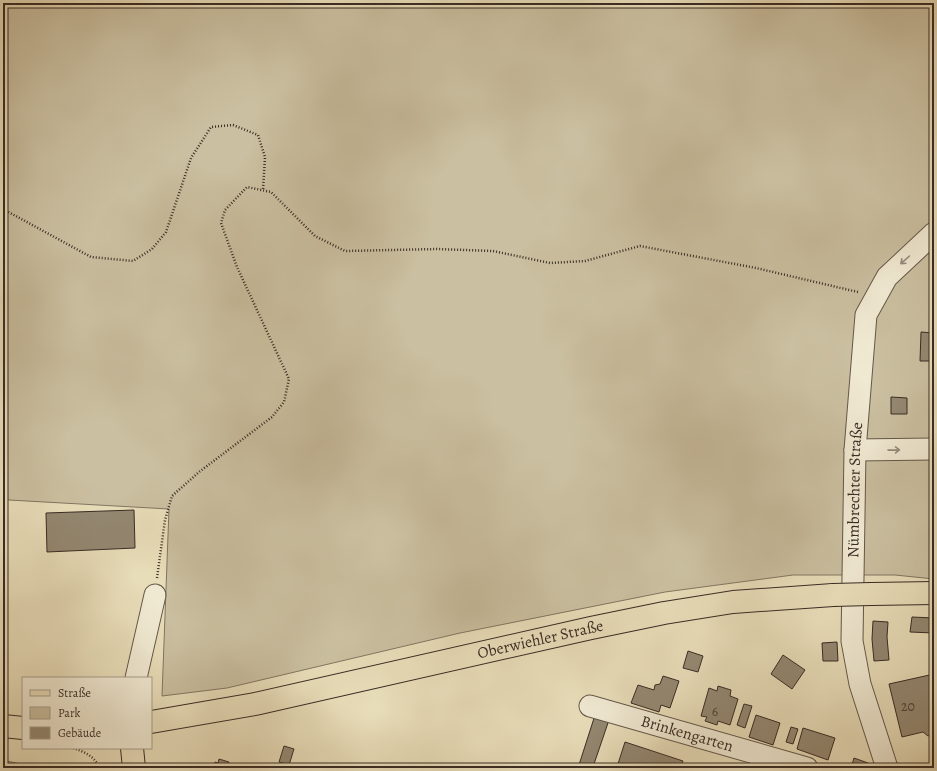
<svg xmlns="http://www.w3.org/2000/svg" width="937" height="771" font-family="Alegreya,serif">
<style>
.green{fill:#cabfa0;stroke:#827662}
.building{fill:#948872;stroke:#392c25}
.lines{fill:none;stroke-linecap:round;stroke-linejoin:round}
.minor-casing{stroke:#65584a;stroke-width:23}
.major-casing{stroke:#392c25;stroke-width:24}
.path{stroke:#392c25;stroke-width:2.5;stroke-dasharray:1 2;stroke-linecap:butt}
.minor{stroke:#f0e9d2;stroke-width:21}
.major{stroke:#e8ddb9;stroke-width:22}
.major-bridge-casing{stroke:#392c25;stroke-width:24;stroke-linecap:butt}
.major-bridge{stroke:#e8ddb9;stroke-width:22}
.oneway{stroke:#948a7c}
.labels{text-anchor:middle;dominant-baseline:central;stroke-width:3;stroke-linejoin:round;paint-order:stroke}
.number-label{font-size:14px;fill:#504338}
.street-label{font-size:16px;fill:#392c25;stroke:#f0e9d2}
</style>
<rect width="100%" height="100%" fill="#e8ddb9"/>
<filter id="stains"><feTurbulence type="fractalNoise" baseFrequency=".005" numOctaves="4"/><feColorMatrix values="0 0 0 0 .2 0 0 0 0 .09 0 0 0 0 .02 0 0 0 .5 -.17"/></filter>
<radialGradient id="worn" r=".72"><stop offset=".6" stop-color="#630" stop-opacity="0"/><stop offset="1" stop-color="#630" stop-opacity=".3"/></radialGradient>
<g class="green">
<polygon points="3,3 934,3 934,579 895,575 793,575 665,592 460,633 227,688 162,696 169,509 9,500 3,496"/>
<polygon points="3,760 38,768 3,768"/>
</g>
<g class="building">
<polygon points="933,330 934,330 934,364 933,361 920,361 921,332 933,333"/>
<polygon points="891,397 907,398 907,414 891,414"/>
<polygon points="134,510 135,548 47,552 46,513"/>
<polygon points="912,617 934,618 934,633 910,632"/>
<polygon points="873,621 888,622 887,637 889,660 874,661 872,639"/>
<polygon points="837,642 838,661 823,661 822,643"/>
<polygon points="688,651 703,656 698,672 683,668"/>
<polygon points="783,655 805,670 792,689 771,674"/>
<polygon points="934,674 934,734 928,736 923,732 902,737 889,684"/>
<polygon points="663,676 679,681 670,708 661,705 659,712 631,703 638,685 654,690 655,685 660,684"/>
<polygon points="718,686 731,690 730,696 738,699 730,725 718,721 717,725 705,721 707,717 701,716 709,688 717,691"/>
<polygon points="744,704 752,706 745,728 737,725"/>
<polygon points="596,712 610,717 594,764 596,768 578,768"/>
<polygon points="756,715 780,723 773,745 749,737"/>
<polygon points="791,727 798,729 793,744 786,742"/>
<polygon points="803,728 835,738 828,760 797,749"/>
<polygon points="625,742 683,761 680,768 621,768 617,767"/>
<polygon points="284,746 294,749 289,765 279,762"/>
<polygon points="854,758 868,763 867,768 851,768"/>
<polygon points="219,759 229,762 228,766 230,766 230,768 213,768 215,762 218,763"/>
</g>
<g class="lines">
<g class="minor-casing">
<g id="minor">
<polyline points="855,450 934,449"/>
<polyline points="136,678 155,595"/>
<path id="s1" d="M590,706L807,768"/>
<path id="s2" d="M887,768L860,684L852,641L855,450L866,315L887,277L934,233"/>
</g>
</g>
<g class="major-casing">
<g id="major">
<polyline points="871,594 934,593"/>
<path id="s3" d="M151,722L255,704L591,628L664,613L733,602L833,595"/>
<polyline points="3,726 23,728"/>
<polyline points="132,748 134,768"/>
</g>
</g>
<g class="path">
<polyline points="3,209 91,257 133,261 152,249 166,232 191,158 211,127 233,125 258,135 265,157 263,190"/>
<polyline points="157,578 165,520 172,496 199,472 272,417 284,402 289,379 237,267 221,223 225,210 247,187 271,192 315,236 345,251 437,249 493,251 550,263 585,261 640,246 756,268 858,292"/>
<path d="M73,748C85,752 94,756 100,768"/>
</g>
<use href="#minor" class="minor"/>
<use href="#major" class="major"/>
<g class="major-bridge-casing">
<polyline id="major-bridge" points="833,595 871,594"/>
</g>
<use href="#major-bridge" class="major-bridge"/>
</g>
<defs><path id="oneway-shaft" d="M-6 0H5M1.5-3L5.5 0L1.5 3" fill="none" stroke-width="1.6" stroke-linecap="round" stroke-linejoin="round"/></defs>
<g class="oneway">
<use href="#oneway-shaft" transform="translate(905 260) rotate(138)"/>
<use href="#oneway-shaft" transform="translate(894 450) rotate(-1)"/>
</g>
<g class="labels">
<g class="number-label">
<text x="908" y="706">20</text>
<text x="715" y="711">6</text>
</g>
<g class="street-label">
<text stroke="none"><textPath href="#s2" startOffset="283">Nümbrechter Straße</textPath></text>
<text stroke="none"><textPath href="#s3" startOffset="398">Oberwiehler Straße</textPath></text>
<text stroke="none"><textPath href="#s1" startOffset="101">Brinkengarten</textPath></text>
</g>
</g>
<rect width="937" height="771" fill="none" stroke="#e8ddb9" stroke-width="16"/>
<rect x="4" y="4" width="929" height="763" fill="none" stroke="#392c25" stroke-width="2"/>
<rect x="8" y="8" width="921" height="755" fill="none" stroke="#392c25"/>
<rect x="22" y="677" width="130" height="72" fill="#f0e9d2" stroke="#a79d8d"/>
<rect x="30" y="690" width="20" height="6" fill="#e8ddb9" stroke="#a79d8d"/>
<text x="58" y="697" font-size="12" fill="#392c25">Straße</text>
<rect x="30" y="707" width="20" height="12" fill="#cabfa0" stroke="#a79d8d"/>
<text x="58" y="717" font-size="12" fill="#392c25">Park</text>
<rect x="30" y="727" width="20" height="12" fill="#948872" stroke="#a79d8d"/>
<text x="58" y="737" font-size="12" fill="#392c25">Gebäude</text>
<rect width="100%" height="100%" filter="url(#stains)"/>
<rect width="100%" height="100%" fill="url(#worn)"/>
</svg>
